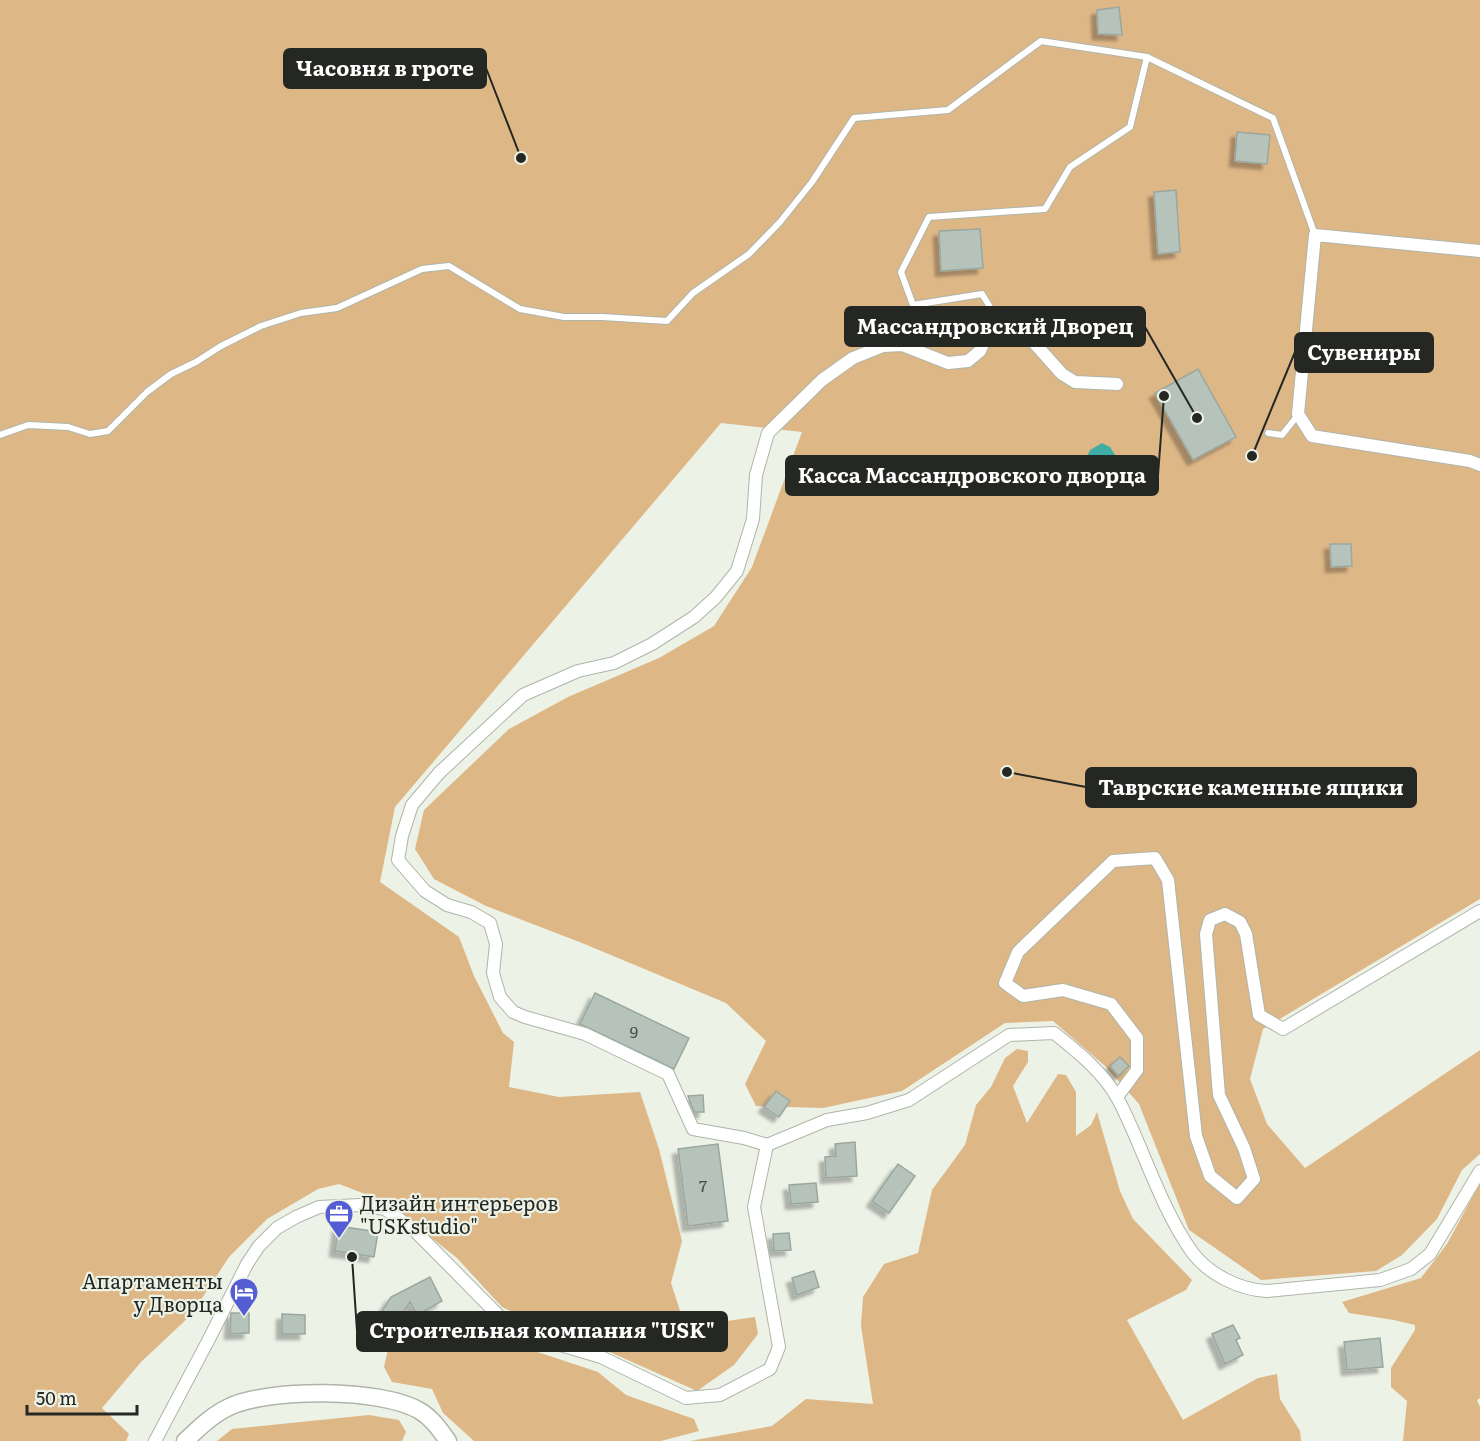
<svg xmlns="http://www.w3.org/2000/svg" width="1480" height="1441" font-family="Literata,serif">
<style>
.green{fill:#deb787}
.water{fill:#3dada5}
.building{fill:#b6c3bb;stroke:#9aa79f;stroke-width:1.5;filter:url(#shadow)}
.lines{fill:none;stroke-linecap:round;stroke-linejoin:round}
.lane-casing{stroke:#afb5a9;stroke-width:8}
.street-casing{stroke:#afb5a9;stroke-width:14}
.secondary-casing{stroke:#afb5a9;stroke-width:19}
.lane{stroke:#fff;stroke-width:6}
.street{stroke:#fff;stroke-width:12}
.secondary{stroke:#fff;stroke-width:16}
.labels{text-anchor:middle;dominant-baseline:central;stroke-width:4.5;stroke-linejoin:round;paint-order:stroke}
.number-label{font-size:16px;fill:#484e48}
.poi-label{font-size:20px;fill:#242722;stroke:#ecf2e6;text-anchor:start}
.leader{fill:none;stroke:#242722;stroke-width:2}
.callout-dot{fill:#242722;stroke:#ecf2e6;stroke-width:2}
.callout{fill:#242722;stroke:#242722;stroke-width:2}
.callout-label{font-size:21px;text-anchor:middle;font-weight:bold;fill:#fff}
</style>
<defs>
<filter id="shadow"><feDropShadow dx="-5.5" dy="5.5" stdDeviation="1.5" flood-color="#0004"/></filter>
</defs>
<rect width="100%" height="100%" fill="#ecf2e6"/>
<g class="green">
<polygon points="0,0 1480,0 1480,899 1263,1029 1250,1079 1267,1124 1305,1168 1480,1050 1480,1154 1462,1170 1437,1219 1402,1255 1376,1271 1261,1280 1189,1230 1139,1104 1105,1066 1053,1021 1005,1023 902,1091 823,1108 756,1106 745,1084 766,1041 726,1003 582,943 486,906 434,879 415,849 424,810 509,729 568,697 659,658 714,626 752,567 802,432 721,423 395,807 380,882 459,937 474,976 503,1033 514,1042 509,1087 559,1097 640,1092 659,1149 682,1241 671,1283 683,1320 691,1326 755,1317 758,1334 734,1365 697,1391 612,1353 560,1334 502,1307 457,1258 386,1202 339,1184 318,1189 267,1219 229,1257 191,1315 141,1362 102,1408 129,1434 126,1441 0,1441"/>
<polygon points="1017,1049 1028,1051 1028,1062 1013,1086 1027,1123 1058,1074 1066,1075 1076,1092 1076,1136 1091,1125 1097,1112 1120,1191 1133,1219 1192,1280 1186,1290 1127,1320 1183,1420 1258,1378 1277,1374 1280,1399 1300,1431 1301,1441 690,1441 772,1426 806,1399 873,1404 861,1326 863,1297 884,1264 918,1253 932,1190 965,1145 976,1105 991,1087 1005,1058"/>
<polygon points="1480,1183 1480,1398 1477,1400 1480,1407 1480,1441 1403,1441 1407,1401 1391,1387 1391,1368 1415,1330 1415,1325 1394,1320 1349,1313 1342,1302 1421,1278 1447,1244"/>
<polygon points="470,1315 501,1340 598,1372 626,1395 694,1419 699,1431 661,1441 474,1441 443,1413 432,1389 392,1382 384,1367 391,1336 407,1323 449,1326"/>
<polygon points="369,1415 399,1420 406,1432 402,1441 217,1441 232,1429"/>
</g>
<polygon class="water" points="1102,443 1110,447 1122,466 1119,476 1109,482 1104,479 1098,480 1086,459 1090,450"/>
<g class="building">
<polygon points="1119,7 1122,35 1098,34 1097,10"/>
<polygon points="1237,132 1270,135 1267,164 1235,161"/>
<polygon points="1176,190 1180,252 1158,254 1154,192"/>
<polygon points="980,229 983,268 941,271 939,231"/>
<polygon points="1198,369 1236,437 1193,460 1155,393"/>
<polygon points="1330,544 1351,544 1352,566 1331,567"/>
<polygon points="595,993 689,1038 674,1069 580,1024"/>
<polygon points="1120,1057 1129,1066 1118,1076 1110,1066"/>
<polygon points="776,1091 790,1101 779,1117 764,1107"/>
<polygon points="703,1095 704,1112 694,1112 688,1096"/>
<polygon points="855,1142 857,1176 826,1178 825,1157 836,1156 835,1144"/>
<polygon points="718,1144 728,1221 688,1226 678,1149"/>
<polygon points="898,1164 915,1176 889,1213 872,1201"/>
<polygon points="816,1183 818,1202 791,1204 789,1185"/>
<polygon points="338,1226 378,1232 374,1257 335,1251"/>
<polygon points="789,1233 791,1250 774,1251 773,1234"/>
<polygon points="814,1271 819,1287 797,1295 792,1278"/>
<polygon points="430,1277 442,1301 417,1315 410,1302 393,1329 377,1319 391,1297"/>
<polygon points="231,1313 249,1313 249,1333 230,1334"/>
<polygon points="282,1314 305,1315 305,1334 282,1334"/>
<polygon points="1233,1325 1240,1338 1236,1340 1243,1355 1225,1364 1212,1334"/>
<polygon points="1380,1338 1383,1367 1347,1370 1344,1342"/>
</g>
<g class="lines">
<g class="lane-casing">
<g id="lane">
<polyline points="995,315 982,294 913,305 901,272 929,217 1045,209 1070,167 1130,127 1147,57"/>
<polyline points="1268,433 1282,435 1298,415"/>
<polyline points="0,435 28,425 68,427 90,434 108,431 147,392 171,374 196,362 221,346 261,326 301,313 337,308 422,269 449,266 520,309 564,317 602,317 667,321 693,293 749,254 780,222 812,182 854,118 948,110 1041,41 1147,57 1273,118 1315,235"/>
</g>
</g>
<g class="street-casing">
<g id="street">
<polyline points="1480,251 1315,235 1298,414 1312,436 1470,461 1480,465"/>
<polyline points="1117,1097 1137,1070 1137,1038 1111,1004 1063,990 1023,996 1005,983 1018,952 1113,861 1155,858 1168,880 1196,1136 1210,1176 1237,1198 1254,1179 1244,1148 1219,1095 1206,934 1210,920 1225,914 1240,922 1246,934 1259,1015 1283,1029 1480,911"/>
<polyline points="767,1145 744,1138 693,1129 668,1074 585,1034 525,1017 513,1012 500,997 493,973 496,944 490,923 471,912 447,905 425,891 398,860 402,836 412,805 439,773 523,695 578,671 614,663 652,644 694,617 716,597 737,571 753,519 756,475 768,433 822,380 853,358 883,346 902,345 948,363 968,361 980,351 995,316 1011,317 1062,374 1075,382 1117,384"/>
<path d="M767,1145L827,1120L867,1113L909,1100L1009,1035L1054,1033C1078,1052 1103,1072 1118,1099C1144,1149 1159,1205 1192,1252C1208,1274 1240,1290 1267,1291L1380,1280L1411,1269L1430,1254L1480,1171"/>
<polyline points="155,1441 208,1341 247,1264 259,1246 277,1228 296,1217 319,1207 360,1205 385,1209 413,1229 505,1322 522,1332 540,1339 601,1357 686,1398 720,1395 770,1369 779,1347 754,1207 767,1145"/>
</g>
</g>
<g class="secondary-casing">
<path id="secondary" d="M185,1441C199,1428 212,1415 229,1407C269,1388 382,1388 420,1411C432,1418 440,1430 448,1441"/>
</g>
<use href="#lane" class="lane"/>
<use href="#street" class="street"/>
<use href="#secondary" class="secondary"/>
</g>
<defs>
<g id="office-pin" transform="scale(1.5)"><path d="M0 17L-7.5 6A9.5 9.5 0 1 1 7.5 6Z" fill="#545dd4" stroke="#ecf2e6"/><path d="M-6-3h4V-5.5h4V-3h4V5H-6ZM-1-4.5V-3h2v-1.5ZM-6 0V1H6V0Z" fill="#fff"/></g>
<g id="hotel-pin" transform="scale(1.5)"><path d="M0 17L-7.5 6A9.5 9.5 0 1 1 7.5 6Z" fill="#545dd4" stroke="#ecf2e6"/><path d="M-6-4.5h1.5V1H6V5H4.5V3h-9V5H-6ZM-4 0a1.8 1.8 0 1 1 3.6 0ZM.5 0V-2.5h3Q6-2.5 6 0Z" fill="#fff"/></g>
</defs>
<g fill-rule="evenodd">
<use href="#office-pin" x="339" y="1214"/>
<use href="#hotel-pin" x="244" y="1292"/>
</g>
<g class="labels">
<g class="number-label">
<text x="634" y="1031">9</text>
<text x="703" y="1185">7</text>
</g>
<g class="poi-label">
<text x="360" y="1202">Дизайн интерьеров<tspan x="360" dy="23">"USKstudio"</tspan></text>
<text x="223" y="1280" text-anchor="end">Апартаменты<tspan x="223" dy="23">у Дворца</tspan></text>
</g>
</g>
<path class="leader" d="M521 158L486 68M1197 418L1145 327M1252 456L1295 352M1164 396L1158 475M1007 772L1086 787M352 1257L357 1331"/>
<g class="callout-dot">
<circle cx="521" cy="158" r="6"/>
<circle cx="1197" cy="418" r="6"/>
<circle cx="1252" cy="456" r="6"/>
<circle cx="1164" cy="396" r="6"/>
<circle cx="1007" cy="772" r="6"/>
<circle cx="352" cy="1257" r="6"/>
</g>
<g class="callout">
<rect x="284" y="49" width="202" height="39" rx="6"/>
<rect x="845" y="307" width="300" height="39" rx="6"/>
<rect x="1295" y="333" width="138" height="39" rx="6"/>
<rect x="786" y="456" width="372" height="39" rx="6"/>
<rect x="1086" y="768" width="330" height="39" rx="6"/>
<rect x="357" y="1312" width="370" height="39" rx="6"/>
</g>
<g class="callout-label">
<text x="385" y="76">Часовня в гроте</text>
<text x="995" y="334">Массандровский Дворец</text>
<text x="1364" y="360">Сувениры</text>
<text x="972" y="483">Касса Массандровского дворца</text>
<text x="1251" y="795">Таврские каменные ящики</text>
<text x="542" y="1338">Строительная компания "USK"</text>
</g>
<path d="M27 1405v9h110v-9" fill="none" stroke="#242722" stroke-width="3"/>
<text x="36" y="1405" font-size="18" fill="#242722" stroke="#ecf2e6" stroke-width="4.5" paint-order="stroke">50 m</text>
</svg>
